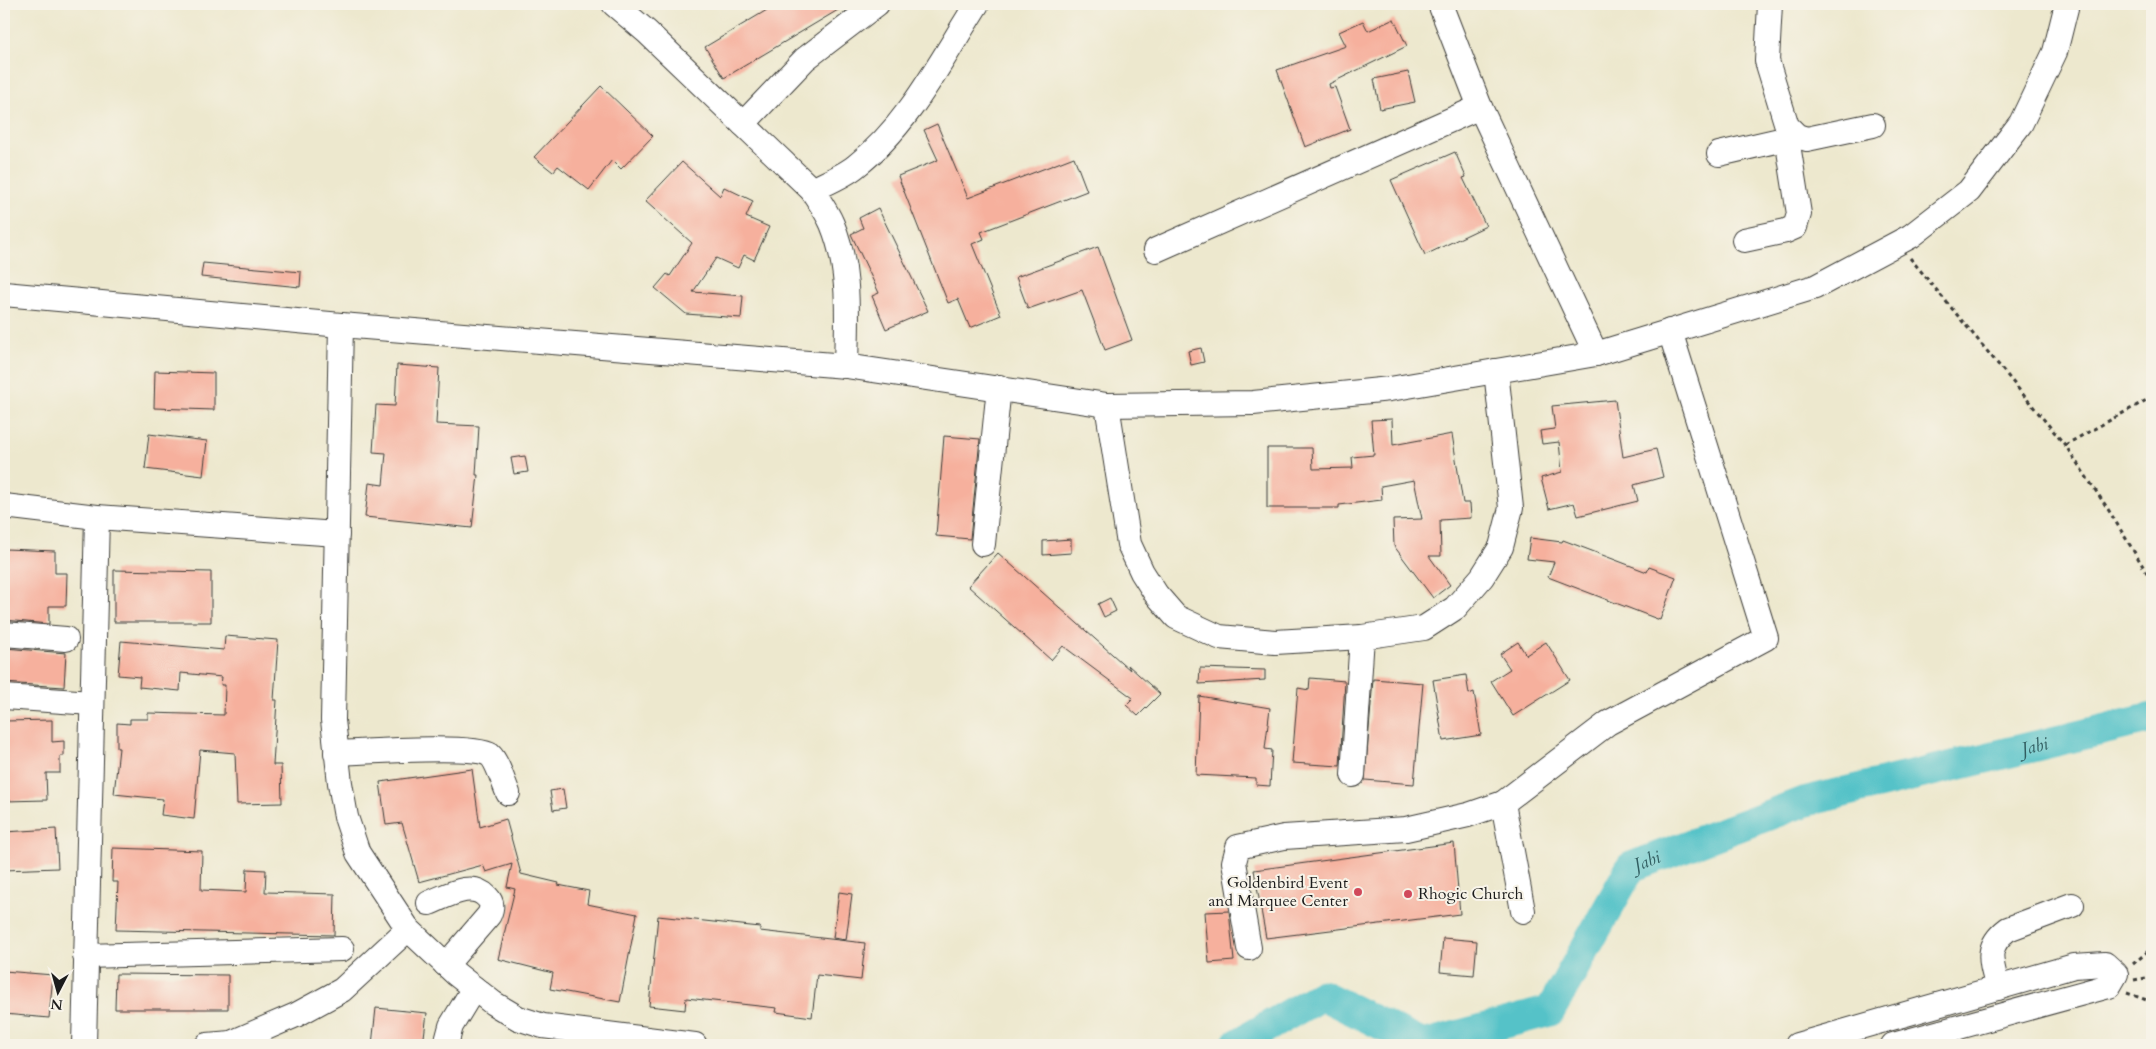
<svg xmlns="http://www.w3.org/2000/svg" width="2156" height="1049" font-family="Cardo,serif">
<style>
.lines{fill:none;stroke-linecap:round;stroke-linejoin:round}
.river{stroke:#54c2c8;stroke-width:31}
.building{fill:#f6b09d}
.minor-casing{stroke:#3b3b37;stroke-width:26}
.path{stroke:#3b3b37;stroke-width:3;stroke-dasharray:4 4;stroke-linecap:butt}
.minor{stroke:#fff;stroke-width:24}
.poi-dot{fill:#d1495b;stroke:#f7f3e8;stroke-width:2}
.labels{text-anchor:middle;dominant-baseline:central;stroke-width:4;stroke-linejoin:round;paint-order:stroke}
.poi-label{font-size:16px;fill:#1c1c1c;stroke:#f7f3e8;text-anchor:end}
.water-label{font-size:18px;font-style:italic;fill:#325e61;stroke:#f7f3e8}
</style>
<rect width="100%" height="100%" fill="#f7f3e8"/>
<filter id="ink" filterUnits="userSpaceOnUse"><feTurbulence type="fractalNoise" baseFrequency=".02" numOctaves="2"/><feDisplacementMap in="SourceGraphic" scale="10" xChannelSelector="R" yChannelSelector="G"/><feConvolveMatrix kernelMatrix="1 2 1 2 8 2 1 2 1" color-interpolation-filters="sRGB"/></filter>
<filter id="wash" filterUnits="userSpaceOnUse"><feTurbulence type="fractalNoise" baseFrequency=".0096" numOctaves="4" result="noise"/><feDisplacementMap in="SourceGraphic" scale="20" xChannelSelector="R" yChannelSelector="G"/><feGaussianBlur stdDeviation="1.12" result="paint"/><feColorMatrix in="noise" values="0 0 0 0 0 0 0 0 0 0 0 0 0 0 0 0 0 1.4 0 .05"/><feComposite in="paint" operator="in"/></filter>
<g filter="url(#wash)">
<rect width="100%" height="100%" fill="#ede8ce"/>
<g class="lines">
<path class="river" id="s1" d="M1236,1045L1322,995L1423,1045L1550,1011L1631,867L1803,802L2152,718"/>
</g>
<g id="blocks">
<g class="building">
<polygon points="777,4 848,4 724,78 705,47"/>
<polygon points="1394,19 1407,46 1329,84 1330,88 1335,87 1350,129 1305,147 1277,70 1346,46 1339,32 1363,21 1368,31"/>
<polygon points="1408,72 1415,102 1380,109 1374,79"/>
<polygon points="601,86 653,136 621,169 612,160 589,190 558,166 553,172 534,157"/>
<polygon points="937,124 968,198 1074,157 1087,191 981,232 984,239 972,244 1001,315 970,328 958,299 948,303 898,176 938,160 924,130"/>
<polygon points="1455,152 1466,177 1463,178 1486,226 1425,255 1391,180"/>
<polygon points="682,162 720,196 724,187 753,201 746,217 769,227 754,260 744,255 738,268 716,258 693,292 743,296 741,318 686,314 655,288 667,274 670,276 692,243 645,201"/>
<polygon points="878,208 928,311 886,329 872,296 879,293 851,234 863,228 859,218"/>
<polygon points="1098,247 1132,340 1105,350 1082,290 1028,309 1016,277"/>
<polygon points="203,263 301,272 300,287 201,277"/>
<polygon points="1201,348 1204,362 1191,365 1188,351"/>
<polygon points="397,365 439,368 436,424 479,426 476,475 478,475 472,528 365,517 369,483 383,485 386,453 373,452 376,405 395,406"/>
<polygon points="155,371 214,373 214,410 154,408"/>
<polygon points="1615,400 1623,457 1656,449 1663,477 1634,485 1638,501 1578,516 1574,503 1549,509 1541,478 1562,472 1559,442 1542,444 1540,431 1555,429 1552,406"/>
<polygon points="1392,419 1393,445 1452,434 1463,503 1470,503 1471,518 1440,520 1441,556 1429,556 1450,585 1433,598 1394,546 1393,520 1422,519 1414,480 1381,486 1382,500 1339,505 1339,508 1267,508 1267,448 1312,448 1313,469 1353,468 1352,457 1374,455 1371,420"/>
<polygon points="149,434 207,441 203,476 145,469"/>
<polygon points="944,436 980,439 970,539 936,536"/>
<polygon points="525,456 528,472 514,474 511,458"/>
<polygon points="1530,538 1562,542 1563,540 1647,572 1649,567 1676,577 1660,620 1548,577 1554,562 1527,559"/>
<polygon points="1071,539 1071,553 1043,555 1043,541"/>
<polygon points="5,549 55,551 55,573 67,573 66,606 49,606 49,624 4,620"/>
<polygon points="998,553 1130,670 1128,665 1160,694 1138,716 1126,705 1133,698 1063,646 1051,660 968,586"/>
<polygon points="114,570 211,572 211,622 114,622"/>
<polygon points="1110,598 1116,611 1104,617 1098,604"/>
<polygon points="225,636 278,640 274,700 277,700 273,765 281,765 282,803 237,804 235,753 200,750 194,819 161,815 163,799 114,794 119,748 117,748 117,723 130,724 130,719 148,719 148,713 224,715 225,685 221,685 222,677 181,673 180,691 139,687 140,677 118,675 121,641 224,650"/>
<polygon points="1518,642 1526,655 1546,642 1570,680 1513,716 1491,681 1510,669 1500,654"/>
<polygon points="4,648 66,653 64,687 4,683"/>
<polygon points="1200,668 1265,670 1265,680 1199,684"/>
<polygon points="1466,675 1469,694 1474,692 1481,735 1443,741 1433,680"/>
<polygon points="1310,678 1345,681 1340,766 1292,763 1298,688 1309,690"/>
<polygon points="1373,679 1423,683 1414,784 1365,780"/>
<polygon points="1199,696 1270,708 1265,749 1272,750 1270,786 1256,785 1256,778 1196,775"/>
<polygon points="52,720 52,742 64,741 64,756 60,756 60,773 46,773 47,800 5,801 4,721"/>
<polygon points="472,769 480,827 506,819 521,874 559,883 558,885 589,891 587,904 637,914 620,1002 550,989 553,973 498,959 515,889 507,887 512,864 486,872 483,865 419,882 402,823 386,825 380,782"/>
<polygon points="563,789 566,808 553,810 550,791"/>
<polygon points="56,829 58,868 4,870 4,832"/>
<polygon points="1454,843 1460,914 1266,938 1254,870"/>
<polygon points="113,848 202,851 201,890 246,892 247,869 266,870 265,892 335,894 334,935 116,930 118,882 112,882"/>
<polygon points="839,892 852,894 846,940 833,938"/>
<polygon points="1229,911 1234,961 1209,963 1205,912"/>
<polygon points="658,916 760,927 760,931 865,943 861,980 817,975 812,1017 776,1012 777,1008 686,998 685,1010 649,1006"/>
<polygon points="1443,938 1477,941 1474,975 1440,972"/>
<polygon points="4,971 53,975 49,1018 4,1014"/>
<polygon points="116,974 228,975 228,1009 115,1009"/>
<polygon points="376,1008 427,1013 423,1045 372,1045"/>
</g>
</g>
</g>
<g filter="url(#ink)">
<use href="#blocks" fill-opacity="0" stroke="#3b3b37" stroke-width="1"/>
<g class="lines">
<g class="minor-casing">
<g id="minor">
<path d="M614,4L647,32L812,190C819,201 827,212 832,224C851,270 847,317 846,366"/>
<polyline points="1440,4 1480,107 1596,354"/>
<polyline points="1770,4 1767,61 1787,126 1797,136 1807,139 1873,125"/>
<polyline points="743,124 805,59 877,4"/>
<polyline points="1719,154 1797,136"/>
<path d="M812,190C826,183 844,176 856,166C909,125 941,60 977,4"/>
<polyline points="1744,240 1786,231 1795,227 1799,214 1787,138"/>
<polyline points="1156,250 1480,107"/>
<polyline points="4,294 341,325 846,366 1107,405 1253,403 1390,389 1596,354 1815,287 1911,236 1969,191 2021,123 2055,52 2067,4"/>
<polyline points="341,325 333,720 340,783 346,817 358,853 408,929 456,974 493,1003 518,1018 543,1026 695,1045"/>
<polyline points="1107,405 1129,544 1142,572 1156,594 1176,617 1219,637 1275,642 1362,637 1424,628 1455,608 1482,577 1501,547 1511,508 1496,371"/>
<polyline points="4,506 97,517 337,534"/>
<polyline points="983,544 999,387"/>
<polyline points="4,634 66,639"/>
<polyline points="4,697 92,703"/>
<path d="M336,753C362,752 474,744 490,755C497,761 504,784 508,793"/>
<polyline points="1353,775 1362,637"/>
<polyline points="1503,803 1523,911"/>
<path d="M429,903C447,896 472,880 487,897C493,903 492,908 489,915L446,965"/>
<polyline points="1249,948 1234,862 1238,847 1284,837 1406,829 1468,815 1503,803 1608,723 1766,638 1670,331"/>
<polyline points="85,956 342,949"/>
<path d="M1998,988C1991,962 1984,947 2008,929L2072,905"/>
<polyline points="84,1045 97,517"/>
<polyline points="207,1045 231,1043 296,1015 342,990 408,929"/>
<polyline points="446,1045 451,1026 474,988"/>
<polyline points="1797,1045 2074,966 2105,964 2116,974 2109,986 1893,1045"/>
</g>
</g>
<g class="path">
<polyline points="1910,258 2065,445 2106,506 2152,581"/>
<polyline points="2065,445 2152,397"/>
<polyline points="2133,964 2152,948"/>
<polyline points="2134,980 2152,977"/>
<polyline points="2127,993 2152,1002"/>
</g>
<use href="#minor" class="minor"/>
</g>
</g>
<g class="poi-dot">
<circle cx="1358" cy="892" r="5"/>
<circle cx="1408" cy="894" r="5"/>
</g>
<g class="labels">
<g class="poi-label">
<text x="1348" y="883">Goldenbird Event<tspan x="1348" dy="18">and Marquee Center</tspan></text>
<text x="1418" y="894" text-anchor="start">Rhogic Church</text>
</g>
<g class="water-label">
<text stroke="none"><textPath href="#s1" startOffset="931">Jabi</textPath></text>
<text stroke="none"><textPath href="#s1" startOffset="526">Jabi</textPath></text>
</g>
</g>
<rect width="2156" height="1049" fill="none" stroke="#f7f3e8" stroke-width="20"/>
<g transform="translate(58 992) rotate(186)" stroke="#f7f3e8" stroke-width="4" paint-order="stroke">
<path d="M0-4L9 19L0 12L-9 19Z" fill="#1c1c1c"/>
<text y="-8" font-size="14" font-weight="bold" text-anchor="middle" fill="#1c1c1c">N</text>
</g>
</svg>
